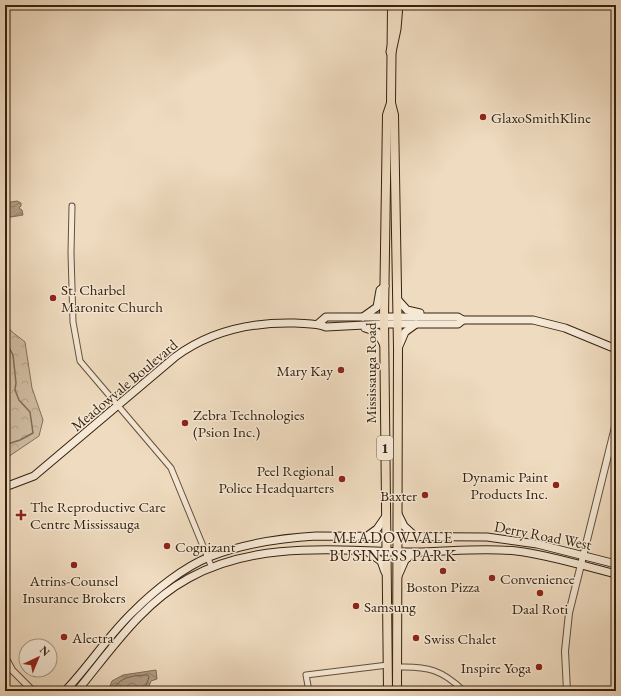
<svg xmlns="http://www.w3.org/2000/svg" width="621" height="696" font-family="'EB Garamond',serif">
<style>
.forest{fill:url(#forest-crowns);stroke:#846f58}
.water{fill:url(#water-waves);stroke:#806b55}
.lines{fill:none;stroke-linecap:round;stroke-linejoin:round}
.shore{stroke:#745f49;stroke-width:1}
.stream{stroke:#806b55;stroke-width:1.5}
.minor-casing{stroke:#65503b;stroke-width:7}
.tertiary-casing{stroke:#65503b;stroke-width:8}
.secondary-casing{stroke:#37220f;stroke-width:9}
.primary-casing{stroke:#37220f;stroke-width:10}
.motorway-casing{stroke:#37220f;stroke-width:11}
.minor{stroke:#f5e8d5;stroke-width:5}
.tertiary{stroke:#f5e8d5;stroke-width:6}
.secondary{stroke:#f5e8d5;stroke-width:7}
.primary{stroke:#efdbbf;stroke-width:8}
.motorway{stroke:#efdbbf;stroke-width:9}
.poi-dot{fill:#8f2418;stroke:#f5e8d5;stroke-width:1.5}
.labels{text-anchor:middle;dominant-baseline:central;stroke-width:3;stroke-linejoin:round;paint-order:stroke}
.shield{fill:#f5e8d5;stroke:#705d4a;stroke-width:1}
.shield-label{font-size:14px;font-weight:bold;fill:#37220f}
.poi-label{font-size:15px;fill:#37220f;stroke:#f5e8d5;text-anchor:start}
.street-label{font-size:15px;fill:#37220f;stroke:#f5e8d5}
.neighbourhood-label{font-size:16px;letter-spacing:1px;fill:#37220f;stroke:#f5e8d5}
</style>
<defs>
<pattern id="forest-crowns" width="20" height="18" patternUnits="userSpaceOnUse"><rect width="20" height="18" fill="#d0bca1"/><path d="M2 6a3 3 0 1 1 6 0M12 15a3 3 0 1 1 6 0" fill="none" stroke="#b3a189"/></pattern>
<pattern id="water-waves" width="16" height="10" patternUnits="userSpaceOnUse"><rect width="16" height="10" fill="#b09c83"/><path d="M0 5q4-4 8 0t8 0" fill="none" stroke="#907f6a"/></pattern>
</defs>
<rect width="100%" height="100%" fill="#efdbbf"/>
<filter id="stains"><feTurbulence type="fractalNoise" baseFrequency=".005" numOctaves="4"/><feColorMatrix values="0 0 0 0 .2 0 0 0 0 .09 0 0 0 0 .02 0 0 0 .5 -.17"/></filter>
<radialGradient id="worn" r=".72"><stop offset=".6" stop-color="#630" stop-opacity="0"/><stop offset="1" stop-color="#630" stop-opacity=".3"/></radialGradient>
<polygon class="forest" points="5,321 11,331 25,342 32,388 43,420 39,436 5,459"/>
<g class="water">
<polygon points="17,201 21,203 21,206 19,208 22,210 23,215 5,218 5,203"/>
<polygon points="156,670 157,679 151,681 147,691 108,691 112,681 123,675"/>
</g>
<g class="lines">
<path class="shore" d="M113,691C118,677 134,675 148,675L149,677L144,691"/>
<polyline class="stream" points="5,340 13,355 16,383 15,390 19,400 30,412 33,433 20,440 5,445"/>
<g class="minor-casing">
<g id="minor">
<polyline points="72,206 71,253 73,322 80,361 171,468 212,568"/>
<path d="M398,667C428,666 442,670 464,691"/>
<polyline points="309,691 306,675 388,665"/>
</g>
</g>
<g class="tertiary-casing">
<g id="tertiary">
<polyline points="5,657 12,670 33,691"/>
<polyline points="567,691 565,651 569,613 616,423"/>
</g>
</g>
<g class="secondary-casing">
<g id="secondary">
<polyline points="398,300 407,310 420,313"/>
<polyline points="363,317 377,307 380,290 385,286"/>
<polyline points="318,324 326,317 458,317 463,320 533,320 565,328 616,349"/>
<polyline points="365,328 377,332 384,345"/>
<polyline points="399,346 405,332 416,324"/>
<path d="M5,487L34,476L175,357C210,331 253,322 295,323C306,324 316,323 326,327L384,324H458L463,320"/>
<polyline points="398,514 404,526 416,537"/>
<polyline points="366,537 377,529 386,516"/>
<polyline points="368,552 381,561 385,572"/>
<polyline points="398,576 405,560 414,553"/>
<path d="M65,691C90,665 109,634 135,610C154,591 184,567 209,557C243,544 280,538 316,536L487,537L537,544L616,564"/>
<path d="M77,691C111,650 141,604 189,578C258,540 338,551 414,552C447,552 482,547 516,551C550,555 583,566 616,574"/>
</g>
</g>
<g class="primary-casing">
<g id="primary">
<polyline points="392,5 391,103 394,115 398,348 397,691"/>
<polyline points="388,691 384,317 387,115 391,103"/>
</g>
</g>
<g class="motorway-casing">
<polyline id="motorway" points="391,52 396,29 398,5"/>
</g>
<use href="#minor" class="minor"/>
<use href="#tertiary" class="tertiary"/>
<use href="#secondary" class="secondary"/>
<use href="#primary" class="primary"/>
<use href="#motorway" class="motorway"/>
</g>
<g class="poi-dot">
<circle cx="483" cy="117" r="4"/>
<circle cx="53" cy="298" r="4"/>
<circle cx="341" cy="370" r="4"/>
<circle cx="185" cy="423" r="4"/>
<circle cx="342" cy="479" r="4"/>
<circle cx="556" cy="485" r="4"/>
<circle cx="425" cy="495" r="4"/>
<path d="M19 509h4v4h4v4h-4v4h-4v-4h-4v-4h4z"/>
<circle cx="167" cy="546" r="4"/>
<circle cx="74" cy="565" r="4"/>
<circle cx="443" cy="571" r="4"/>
<circle cx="492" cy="578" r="4"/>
<circle cx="540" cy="593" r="4"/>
<circle cx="356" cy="606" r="4"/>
<circle cx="64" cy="637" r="4"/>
<circle cx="416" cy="638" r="4"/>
<circle cx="539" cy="667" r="4"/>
</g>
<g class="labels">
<rect class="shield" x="377" y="436" width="16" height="24" rx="3"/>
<g class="shield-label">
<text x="385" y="448">1</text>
</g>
<g class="poi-label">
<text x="491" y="117">GlaxoSmithKline</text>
<text x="61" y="289">St. Charbel<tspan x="61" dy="17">Maronite Church</tspan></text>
<text x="333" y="370" text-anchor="end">Mary Kay</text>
<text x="193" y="414">Zebra Technologies<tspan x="193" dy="17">(Psion Inc.)</tspan></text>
<text x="334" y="470" text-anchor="end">Peel Regional<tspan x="334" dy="17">Police Headquarters</tspan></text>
<text x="548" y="476" text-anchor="end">Dynamic Paint<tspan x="548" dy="17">Products Inc.</tspan></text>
<text x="417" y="495" text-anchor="end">Baxter</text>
<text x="30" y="506">The Reproductive Care<tspan x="30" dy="17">Centre Mississauga</tspan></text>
<text x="175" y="546">Cognizant</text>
<text x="500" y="578">Convenience</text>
<text x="74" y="580" text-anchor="middle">Atrins-Counsel<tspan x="74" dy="17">Insurance Brokers</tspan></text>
<text x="443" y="586" text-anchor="middle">Boston Pizza</text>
<text x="364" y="606">Samsung</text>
<text x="540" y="608" text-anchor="middle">Daal Roti</text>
<text x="72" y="637">Alectra</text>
<text x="424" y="638">Swiss Chalet</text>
<text x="531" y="667" text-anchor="end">Inspire Yoga</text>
</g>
<g class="street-label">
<text transform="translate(370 373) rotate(-90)">Mississauga Road</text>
<text transform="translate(124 385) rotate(-40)">Meadowvale Boulevard</text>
<text transform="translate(543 535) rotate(11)">Derry Road West</text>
</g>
<g class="neighbourhood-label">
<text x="393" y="537">MEADOWVALE<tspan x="393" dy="18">BUSINESS PARK</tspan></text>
</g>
</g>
<rect width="621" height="696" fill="none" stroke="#efdbbf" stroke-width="20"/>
<rect x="6" y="6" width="609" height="684" fill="none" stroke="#37220f" stroke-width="2"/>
<rect x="10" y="10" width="601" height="676" fill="none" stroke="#37220f"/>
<g transform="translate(38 658) rotate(44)"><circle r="19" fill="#f5e8d5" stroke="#a99986"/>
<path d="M0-3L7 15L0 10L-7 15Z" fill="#8f2418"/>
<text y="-6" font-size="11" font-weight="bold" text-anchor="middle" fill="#37220f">N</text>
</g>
<rect width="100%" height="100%" filter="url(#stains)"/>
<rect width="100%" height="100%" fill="url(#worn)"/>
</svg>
